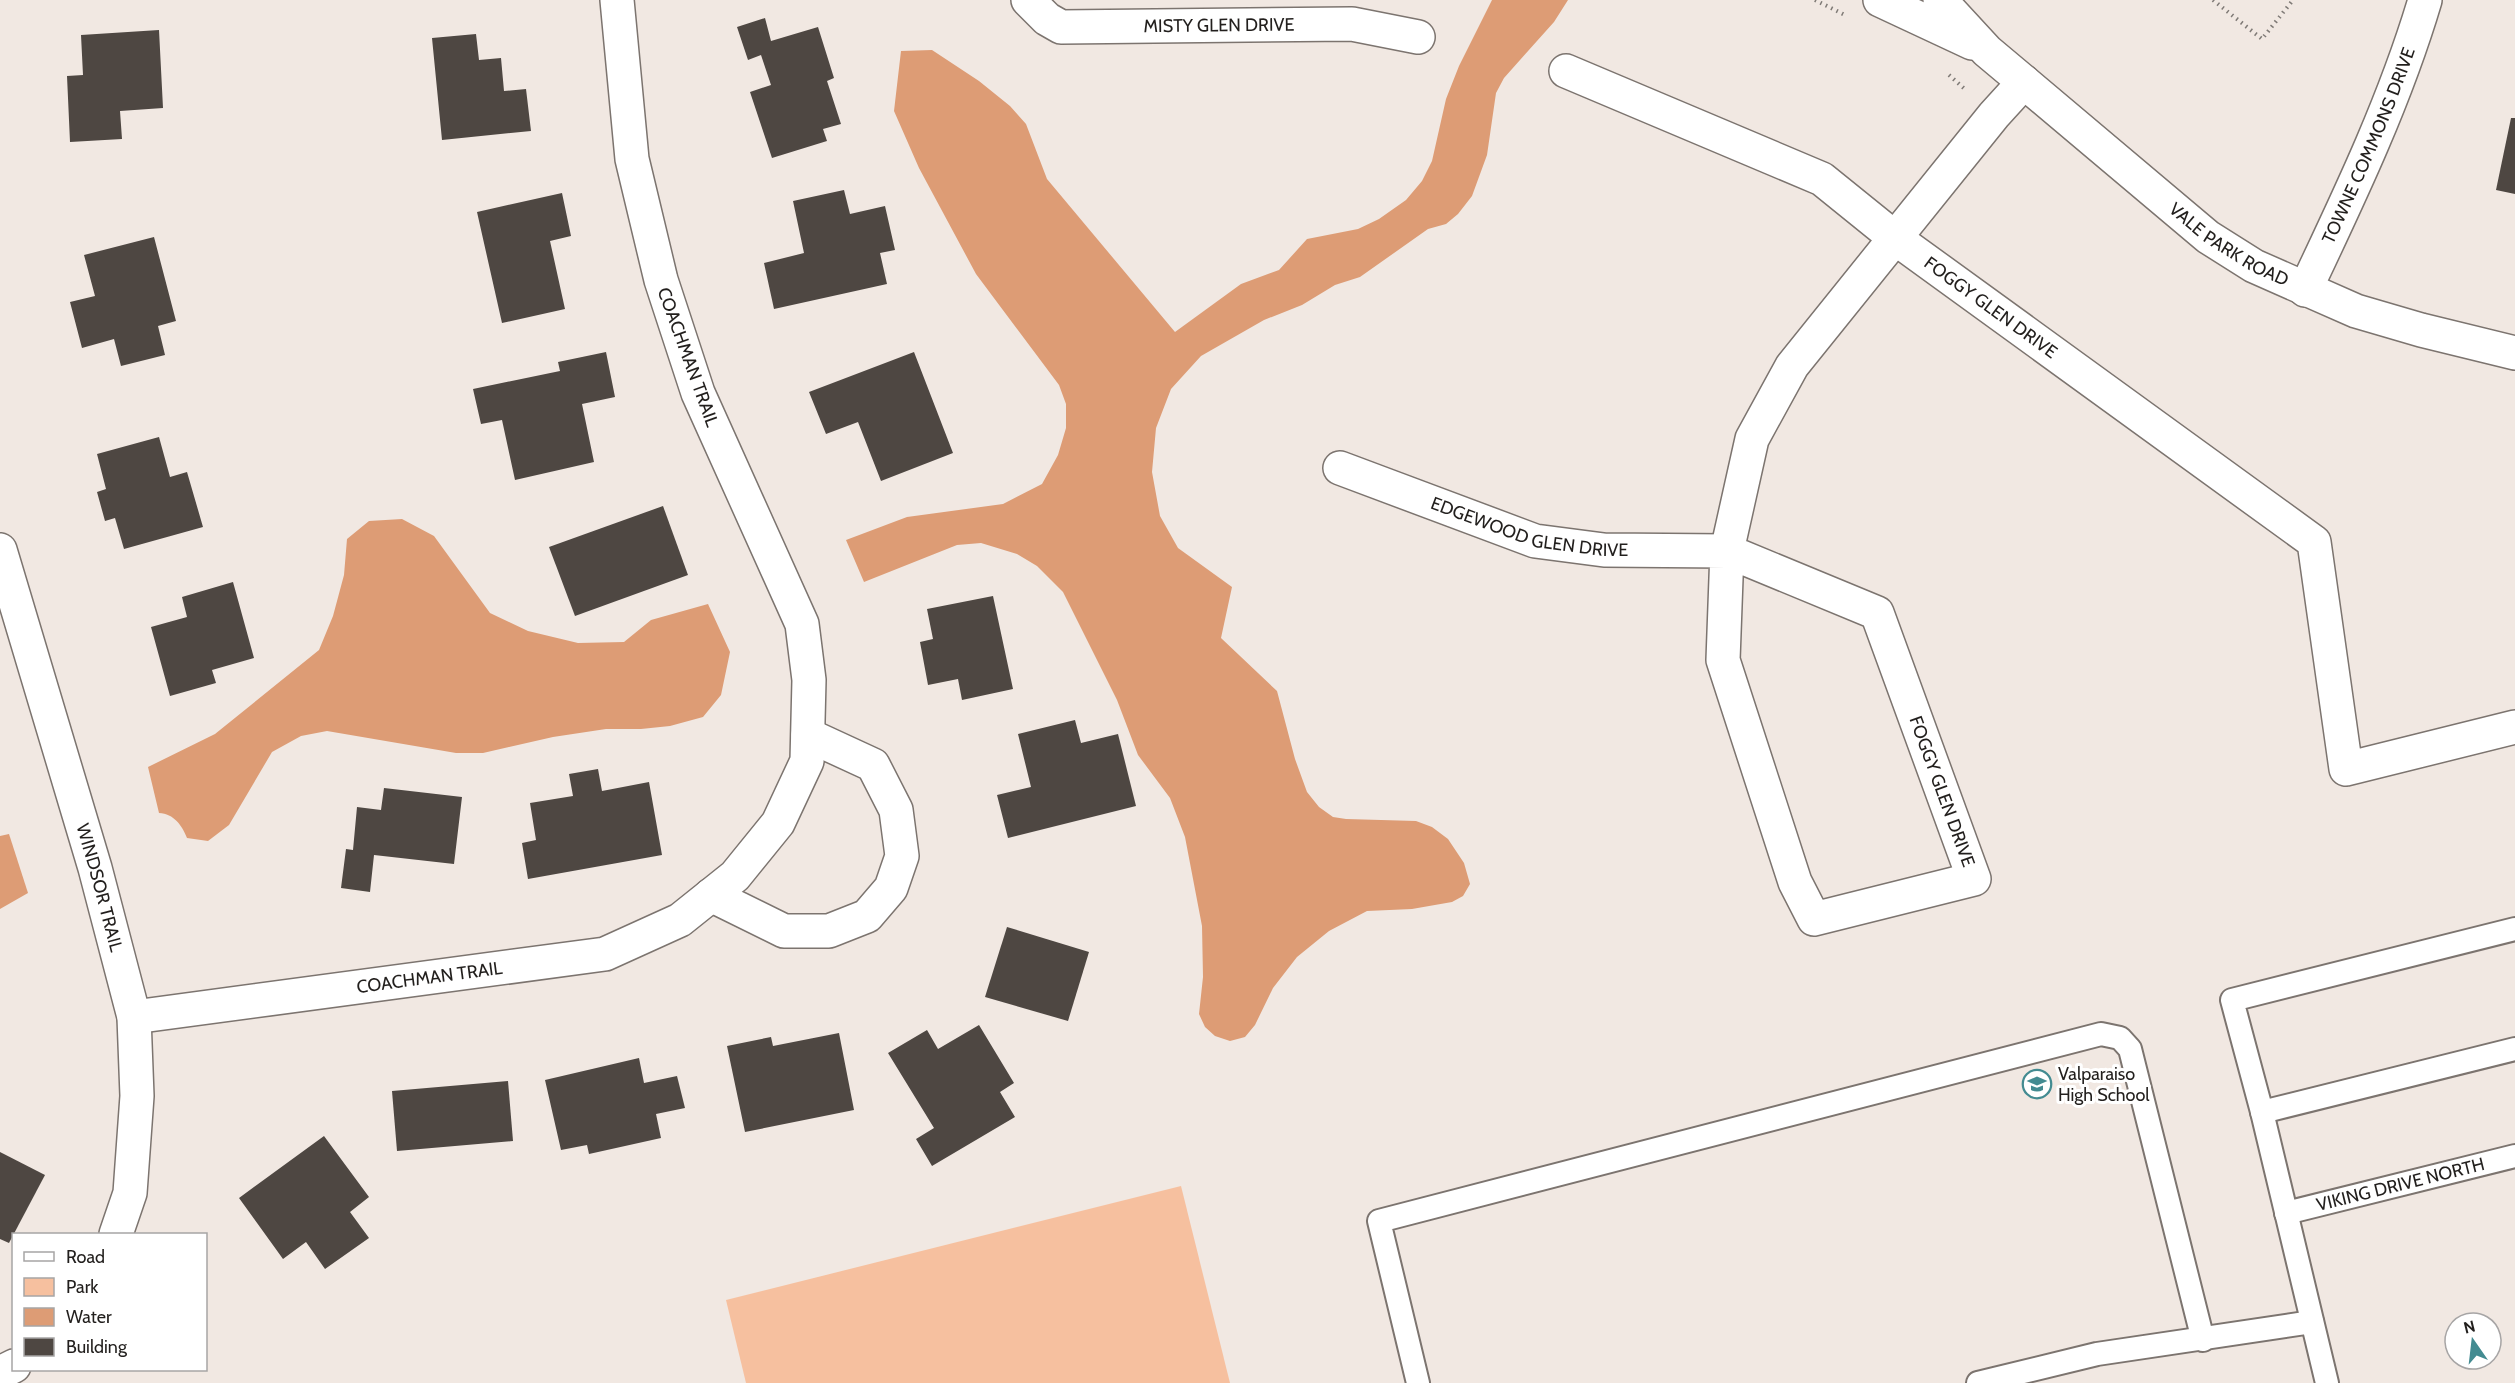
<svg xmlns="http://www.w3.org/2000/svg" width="2515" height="1383" font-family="Cabin,sans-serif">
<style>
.green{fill:#f6c09f}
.water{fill:#dd9c75}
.building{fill:#4e4742}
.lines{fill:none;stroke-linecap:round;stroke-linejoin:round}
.lane-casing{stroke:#7c746f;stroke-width:26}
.street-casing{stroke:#7c746f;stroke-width:36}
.path{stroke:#7f7a76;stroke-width:4;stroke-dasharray:1.5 4.5;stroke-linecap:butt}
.lane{stroke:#fff;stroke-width:22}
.street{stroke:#fff;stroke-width:33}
.labels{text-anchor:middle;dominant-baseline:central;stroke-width:6;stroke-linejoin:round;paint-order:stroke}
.street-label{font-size:18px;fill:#221f1d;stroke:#fff}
.poi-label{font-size:18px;fill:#221f1d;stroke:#fff;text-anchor:start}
</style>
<rect width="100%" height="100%" fill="#f1e8e2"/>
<polygon class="green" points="1181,1186 1230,1383 746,1383 726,1300"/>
<g class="water">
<polygon points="1492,0 1568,0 1554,22 1504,78 1496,93 1487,155 1472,196 1458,214 1446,224 1428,229 1360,277 1335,285 1302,305 1264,320 1201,356 1171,389 1156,428 1152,472 1160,516 1178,548 1232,587 1221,638 1277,691 1295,759 1307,792 1319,807 1333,817 1346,819 1416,821 1432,827 1448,839 1464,863 1470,884 1463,896 1452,902 1412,909 1367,911 1329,931 1297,957 1273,988 1255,1025 1245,1037 1230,1041 1215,1036 1205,1027 1199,1014 1203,977 1202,926 1185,837 1170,798 1138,755 1117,700 1063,592 1037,566 1017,554 981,543 957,545 864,582 846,540 907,517 1003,504 1042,484 1058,455 1066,428 1066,404 1059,385 976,274 919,168 894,111 901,51 932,50 979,81 1010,106 1026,124 1047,179 1175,332 1241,284 1279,270 1307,239 1358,229 1379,219 1406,200 1422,181 1432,161 1446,99 1459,66"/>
<path d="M402,519L434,536L490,613L528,631L578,643L624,642L651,620L708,604L730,652L721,695L703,717L670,726L641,729H606L553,737L483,753H456L327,731L301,736L272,752L229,825L208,841L187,838C182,825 174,814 159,813L148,767L215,734L319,650L333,616L344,575L347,539L369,521Z"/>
<polygon points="9,834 28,893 0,909 0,836"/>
</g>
<g class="building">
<polygon points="765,18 771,41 818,27 834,78 827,81 841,124 823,129 827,141 772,158 750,92 771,85 761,55 748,60 737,27"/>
<polygon points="159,30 163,108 120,111 122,139 70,142 67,76 83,75 81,35"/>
<polygon points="476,34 479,60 501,58 504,91 526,89 531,131 442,140 432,38"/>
<polygon points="2511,118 2515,118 2515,194 2496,190"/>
<polygon points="844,190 850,214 885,206 895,250 880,253 887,284 774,309 764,263 804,253 793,201"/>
<polygon points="562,193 571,236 550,241 565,309 502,323 477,212"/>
<polygon points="154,237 176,321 158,326 165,355 121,366 114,339 82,348 70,302 95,296 84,255"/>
<polygon points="606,352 615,397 582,404 594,462 515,480 502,420 481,424 473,389 560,371 558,362"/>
<polygon points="914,352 953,453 881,481 858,422 826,434 809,392"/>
<polygon points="159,437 170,477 187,472 203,527 124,549 115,518 105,521 97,492 106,489 97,454"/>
<polygon points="663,506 688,575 575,616 549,547"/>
<polygon points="233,582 254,658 212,670 216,683 170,696 151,627 187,617 182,597"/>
<polygon points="993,596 1013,689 962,700 958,679 928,685 920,642 933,639 927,609"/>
<polygon points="1075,720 1081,743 1118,734 1136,806 1008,838 997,795 1031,787 1018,734"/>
<polygon points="598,769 602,791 649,782 662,855 528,879 522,843 536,840 530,803 573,796 569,774"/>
<polygon points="384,788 462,797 454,864 374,855 370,892 341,888 346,849 353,850 357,807 381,810"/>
<polygon points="1007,927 1089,952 1068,1021 985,997"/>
<polygon points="979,1025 1014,1083 1000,1092 1015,1117 932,1166 916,1139 934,1128 888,1053 927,1030 938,1049"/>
<polygon points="839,1033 854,1110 745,1132 727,1046 771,1037 773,1046"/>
<polygon points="639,1058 644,1083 677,1076 685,1108 656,1114 661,1138 589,1154 587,1145 561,1150 545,1080"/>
<polygon points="508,1081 513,1141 397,1151 392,1091"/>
<polygon points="324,1136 369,1197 350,1212 369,1238 325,1269 306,1242 283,1259 239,1198"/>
<polygon points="0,1152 45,1175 9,1243 0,1239"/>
</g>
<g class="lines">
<g class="lane-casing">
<g id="lane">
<polyline points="2262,1112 2515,1049"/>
<path id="s1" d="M2286,1213L2515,1156"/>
<polyline points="1418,1383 1379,1221 2101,1034 2120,1038 2130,1049 2203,1340"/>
<polyline points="1978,1383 2097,1354 2312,1322"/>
<polyline points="2327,1383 2262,1112 2232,1000 2515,929"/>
</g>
</g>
<g class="street-casing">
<g id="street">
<path id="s2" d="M1028,0L1047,19L1061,27L1352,24L1418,37"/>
<polyline points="1880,0 1972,43"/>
<path id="s3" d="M1940,0L1987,51L2024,82L2208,237L2254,266L2356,311L2421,330L2515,353"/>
<path id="s4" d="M1566,71L1822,179L1895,238L2314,542L2346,769L2515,727"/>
<path id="s5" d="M2305,290C2350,195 2395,101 2425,0"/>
<path id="s6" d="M1340,468L1535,541L1604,550L1727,551L1877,613L1974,879L1814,919L1795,882L1723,660L1727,551L1752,439L1792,366L1994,115L2024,82"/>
<path id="s7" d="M0,550L95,868L134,1017L137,1096L130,1193L116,1234"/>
<polyline points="711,895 784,931 829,931 867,916 891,888 902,856 896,810 873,765 808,735"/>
<path id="s8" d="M134,1017L605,954L680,920L735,876L778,823L807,761L809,680L802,624L698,393L661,280L632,159L617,0"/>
<polyline points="0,1373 14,1366"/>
</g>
</g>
<g class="path">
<polyline points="1815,0 1847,16"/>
<polyline points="2213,0 2262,39 2293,0"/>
<polyline points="1949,75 1966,90"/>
</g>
<use href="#lane" class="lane"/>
<use href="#street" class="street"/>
</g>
<defs>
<g id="school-ring" transform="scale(1.5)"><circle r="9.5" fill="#fff" stroke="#438b91" stroke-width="1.5"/><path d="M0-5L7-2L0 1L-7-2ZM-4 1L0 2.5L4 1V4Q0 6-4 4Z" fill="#438b91"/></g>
</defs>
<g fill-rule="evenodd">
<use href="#school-ring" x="2037" y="1084"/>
</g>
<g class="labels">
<g class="street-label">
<text stroke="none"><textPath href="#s2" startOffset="201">MISTY GLEN DRIVE</textPath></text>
<text stroke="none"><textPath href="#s5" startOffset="158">TOWNE COMMONS DRIVE</textPath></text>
<text stroke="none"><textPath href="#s3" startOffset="380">VALE PARK ROAD</textPath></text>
<text stroke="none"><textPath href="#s4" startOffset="490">FOGGY GLEN DRIVE</textPath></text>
<text transform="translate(688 357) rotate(70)">COACHMAN TRAIL</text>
<text stroke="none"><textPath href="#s6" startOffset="200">EDGEWOOD GLEN DRIVE</textPath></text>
<text stroke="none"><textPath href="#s6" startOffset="753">FOGGY GLEN DRIVE</textPath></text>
<text stroke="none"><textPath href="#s7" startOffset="352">WINDSOR TRAIL</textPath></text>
<text stroke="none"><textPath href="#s8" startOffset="298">COACHMAN TRAIL</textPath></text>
<text stroke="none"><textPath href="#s1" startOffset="118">VIKING DRIVE NORTH</textPath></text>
</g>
<g class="poi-label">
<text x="2058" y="1074">Valparaiso<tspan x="2058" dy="21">High School</tspan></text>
</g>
</g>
<rect x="12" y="1233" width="195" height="138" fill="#ffffff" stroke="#a7a5a5" stroke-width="1.5"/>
<rect x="24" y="1252" width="30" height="9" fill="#ffffff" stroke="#a7a5a5" stroke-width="1.5"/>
<text x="66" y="1263" font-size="18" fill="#221f1d">Road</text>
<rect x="24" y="1278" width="30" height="18" fill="#f6c09f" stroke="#a7a5a5" stroke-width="1.5"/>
<text x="66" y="1293" font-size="18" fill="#221f1d">Park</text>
<rect x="24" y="1308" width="30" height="18" fill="#dd9c75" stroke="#a7a5a5" stroke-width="1.5"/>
<text x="66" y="1323" font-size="18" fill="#221f1d">Water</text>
<rect x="24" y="1338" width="30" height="18" fill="#4e4742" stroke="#a7a5a5" stroke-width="1.5"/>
<text x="66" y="1353" font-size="18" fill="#221f1d">Building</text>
<g transform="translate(2473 1341) rotate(346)"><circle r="28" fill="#ffffff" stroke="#a7a5a5" stroke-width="1.5"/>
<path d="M0-4.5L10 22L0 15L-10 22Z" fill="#438b91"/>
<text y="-9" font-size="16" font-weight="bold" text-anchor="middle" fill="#221f1d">N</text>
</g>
</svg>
